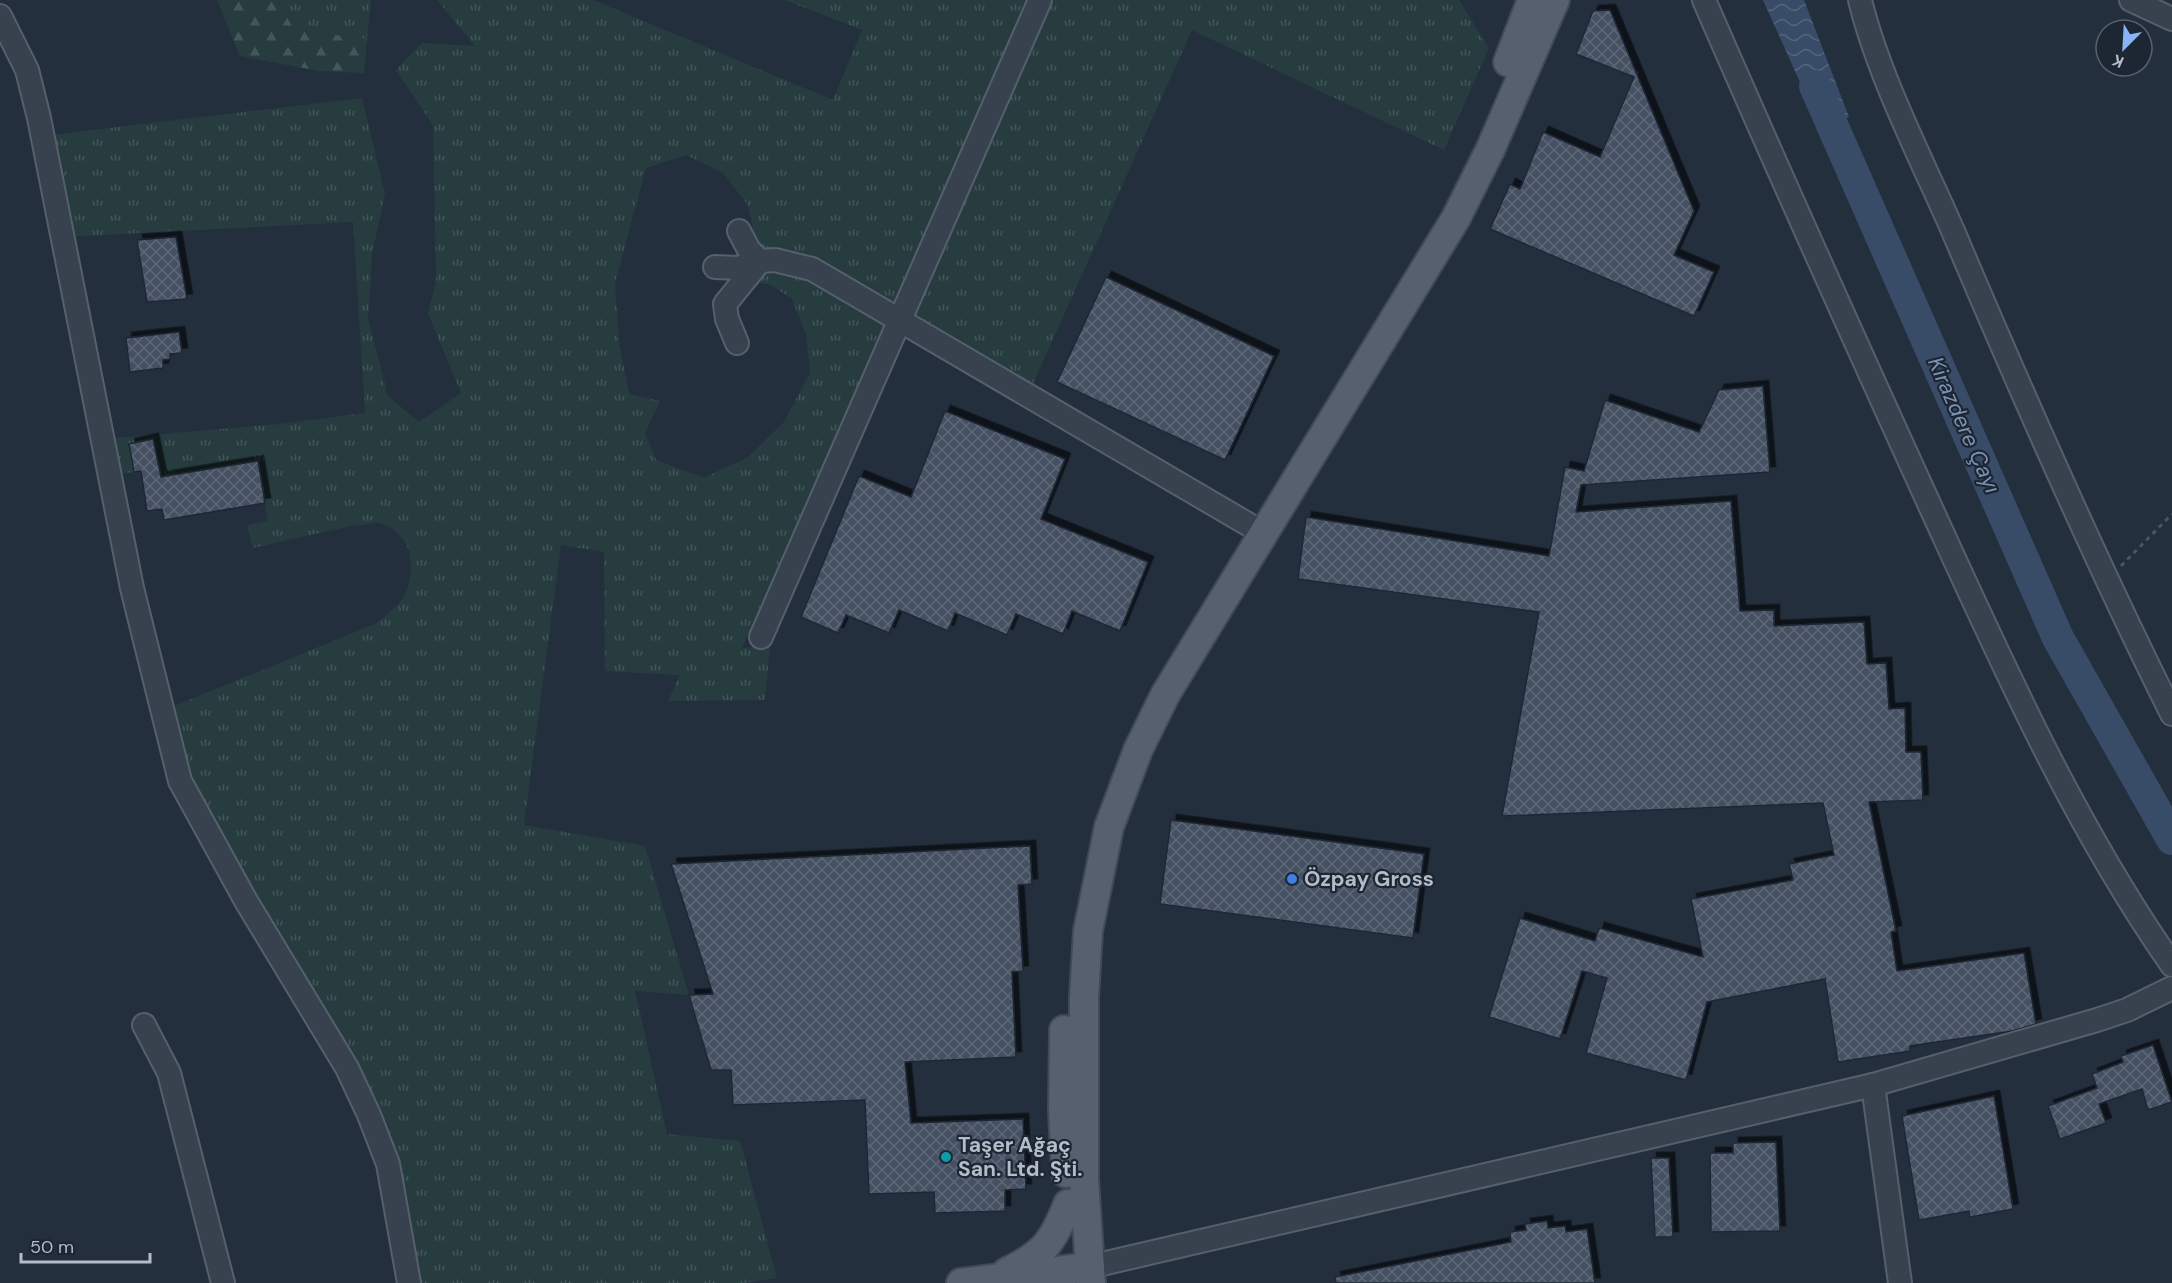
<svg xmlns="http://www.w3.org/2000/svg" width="2172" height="1283" font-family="'DM Sans',sans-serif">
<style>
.grass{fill:url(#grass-tufts);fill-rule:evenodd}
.forest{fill:url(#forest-firs)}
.water{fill:url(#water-waves)}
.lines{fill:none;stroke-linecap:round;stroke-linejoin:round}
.river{stroke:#394c67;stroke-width:32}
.building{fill:url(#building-cross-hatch);stroke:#1f2835;stroke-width:1.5;filter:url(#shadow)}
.minor-casing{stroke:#565f6c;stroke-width:26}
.major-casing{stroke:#414a57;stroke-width:32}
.path{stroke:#44595c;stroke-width:3;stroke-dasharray:4.5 4.5;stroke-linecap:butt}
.minor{stroke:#38414e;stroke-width:22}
.major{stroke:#56606e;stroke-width:28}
.shop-dot{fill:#3f7fe0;stroke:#1d2633;stroke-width:2}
.culture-dot{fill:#0f9aa8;stroke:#1d2633;stroke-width:2}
.labels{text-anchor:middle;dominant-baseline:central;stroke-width:4.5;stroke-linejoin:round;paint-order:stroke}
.poi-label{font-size:21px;font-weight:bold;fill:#b4bcc9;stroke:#1d2633;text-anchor:start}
.water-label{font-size:22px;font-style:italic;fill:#7c92b1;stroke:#1d2633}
</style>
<defs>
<pattern id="grass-tufts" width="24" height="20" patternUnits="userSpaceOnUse" patternTransform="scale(1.5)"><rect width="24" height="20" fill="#263c3f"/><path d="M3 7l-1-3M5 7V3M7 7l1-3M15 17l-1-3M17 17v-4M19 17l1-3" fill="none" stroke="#435659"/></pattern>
<pattern id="forest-firs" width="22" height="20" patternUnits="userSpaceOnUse" patternTransform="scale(1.5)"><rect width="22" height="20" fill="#263c3f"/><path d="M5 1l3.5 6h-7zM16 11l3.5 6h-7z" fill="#435659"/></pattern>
<pattern id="water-waves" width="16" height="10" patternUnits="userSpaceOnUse" patternTransform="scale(1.5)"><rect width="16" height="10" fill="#394c67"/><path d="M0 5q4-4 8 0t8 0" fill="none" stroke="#53647b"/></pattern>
<pattern id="building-cross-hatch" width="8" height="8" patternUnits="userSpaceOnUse" patternTransform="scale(1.5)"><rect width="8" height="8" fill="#455162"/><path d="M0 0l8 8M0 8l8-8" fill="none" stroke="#5d6877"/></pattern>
<filter id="shadow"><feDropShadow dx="5.5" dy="-5.5" stdDeviation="0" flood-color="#0009"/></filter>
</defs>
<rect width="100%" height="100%" fill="#242f3e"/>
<g class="grass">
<polygon points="275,0 371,0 367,39 295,30"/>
<path d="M437,0H593L833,100L862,30L785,0H1026L742,648L770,646L765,700L668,701L680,675L605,671L604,552L561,545L524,825L645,846L689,995L635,991L667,1134L740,1141L777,1278L745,1283H409L388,1164L217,847L162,711L375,624C400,605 410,596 411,564C411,545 398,528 380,523C369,520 272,544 253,548L247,525L268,521L258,461L154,478L151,469L110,476L103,439L280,424L365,413L353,222L63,237L42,136L362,98L385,194L372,254L368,319L388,396L419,422L461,393L428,313L436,280L433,125L396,70L422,43L475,46ZM686,155L723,173L748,205L760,261L743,279L771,285L792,299L806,334L810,373L784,422L748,457L704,478L656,460L645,433L660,401L629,394L619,342L615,283L646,168Z"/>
<polygon points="1054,0 1459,0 1489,48 1444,150 1192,30 1032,386 920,323 913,309"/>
</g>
<polygon class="forest" points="217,0 275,0 295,30 367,39 364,73 319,71 240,56"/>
<polygon class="water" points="1763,0 1804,0 1849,117 1822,131"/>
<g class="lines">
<polyline class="river" points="1815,86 2058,638 2172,839"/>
</g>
<g class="building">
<polygon points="1610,10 1694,211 1674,255 1714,272 1694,316 1490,229 1510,184 1520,189 1543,132 1600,157 1634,77 1576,54 1593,11"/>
<polygon points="176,237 187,299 147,302 137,240"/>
<polygon points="1106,277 1274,356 1225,460 1057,382"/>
<polygon points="179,332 182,353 170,354 170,359 163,360 163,368 130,372 126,338"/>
<polygon points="1763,386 1770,472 1581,485 1576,512 1731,501 1740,611 1774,610 1774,626 1864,622 1867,664 1886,663 1889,709 1905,708 1906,752 1921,752 1923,800 1869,802 1896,931 1891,932 1897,971 2024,953 2036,1024 2012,1031 1910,1046 1910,1051 1838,1062 1825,979 1707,1002 1686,1080 1586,1053 1607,978 1582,971 1560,1039 1489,1017 1520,918 1595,941 1599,928 1703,957 1691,899 1793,880 1789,864 1834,855 1823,803 1502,816 1539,612 1298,579 1306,517 1549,556 1565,467 1584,471 1605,400 1699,432 1719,390"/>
<polygon points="945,411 1065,459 1041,519 1148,562 1120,631 1072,611 1063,634 1016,614 1007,635 955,613 948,631 899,610 889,633 846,615 838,633 801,617 859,476 911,497"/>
<polygon points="153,439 161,477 258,461 265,503 164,520 162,509 147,511 141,471 134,472 129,444"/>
<polygon points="1171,820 1424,854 1413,938 1160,904"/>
<polygon points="1030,846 1032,884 1018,885 1023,971 1012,972 1016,1057 905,1062 911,1123 1023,1119 1026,1189 1005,1190 1005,1211 935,1213 934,1192 869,1194 865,1100 733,1105 731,1070 711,1070 689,995 713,994 671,864"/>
<polygon points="2153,1045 2172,1102 2148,1110 2142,1089 2099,1104 2106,1123 2060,1139 2048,1106 2097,1088 2092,1074 2123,1062 2121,1056"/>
<polygon points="1994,1096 2013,1209 1970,1217 1969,1211 1919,1220 1902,1116"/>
<polygon points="1776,1142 1780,1231 1711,1232 1710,1153 1733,1153 1733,1143"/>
<polygon points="1651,1158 1669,1158 1673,1237 1655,1237"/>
<polygon points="1547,1221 1548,1228 1565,1226 1566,1232 1587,1229 1595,1283 1336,1283 1335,1277 1511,1242 1510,1232 1526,1230 1525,1224"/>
</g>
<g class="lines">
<g class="minor-casing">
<g id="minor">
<path d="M1704,0C1778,170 1854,339 1931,508C2003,665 2073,823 2172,965"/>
<path d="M1860,0C1878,75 1922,160 1953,231C2022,394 2093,556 2172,714"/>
<polyline points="2131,0 2172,19"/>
<polyline points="0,16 27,70 39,118 132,588 180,781 246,901 347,1068 369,1115 388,1164 409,1283"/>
<polyline points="715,267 738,268 760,261 775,260 812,269 1263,533"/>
<polyline points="737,343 727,319 725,304 760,261 749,250 739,231"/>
<polyline points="761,637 1040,0"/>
<polyline points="144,1025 169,1073 223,1283"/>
<polyline points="1873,1085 1900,1283"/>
<polyline points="1089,1267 1873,1085 2097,1020 2127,1010 2172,988"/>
</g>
</g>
<g class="major-casing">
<g id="major">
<polyline points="1508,62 1532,0"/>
<polyline points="1064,1030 1063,1110 1066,1173"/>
<path d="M1007,1272C1044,1254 1053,1242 1068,1204"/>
<polyline points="961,1283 1089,1267"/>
<polyline points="1091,1283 1084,1179 1084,998 1088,931 1109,827 1138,750 1165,695 1456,218 1490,150 1555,0"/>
</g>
</g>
<polyline class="path" points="2121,566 2172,514"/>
<use href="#minor" class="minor"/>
<use href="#major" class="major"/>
</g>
<circle class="shop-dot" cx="1292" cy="879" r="6"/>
<circle class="culture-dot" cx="946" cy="1157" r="6"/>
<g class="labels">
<g class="poi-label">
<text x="1304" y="879">Özpay Gross</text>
<text x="958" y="1145">Taşer Ağaç<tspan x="958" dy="24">San. Ltd. Şti.</tspan></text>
</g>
<g class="water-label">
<text transform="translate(1964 425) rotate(66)">Kirazdere Çayı</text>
</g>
</g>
<g transform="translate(2124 48) rotate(204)"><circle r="28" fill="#1d2633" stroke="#59626f" stroke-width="1.5"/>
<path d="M0-4.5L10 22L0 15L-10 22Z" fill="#8ab4f8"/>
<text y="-9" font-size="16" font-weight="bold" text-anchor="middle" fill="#b4bcc9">K</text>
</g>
<path d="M21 1253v9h129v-9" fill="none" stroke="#b4bcc9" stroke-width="3"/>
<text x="30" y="1253" font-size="18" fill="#b4bcc9" stroke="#1d2633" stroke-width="4.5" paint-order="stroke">50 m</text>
</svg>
